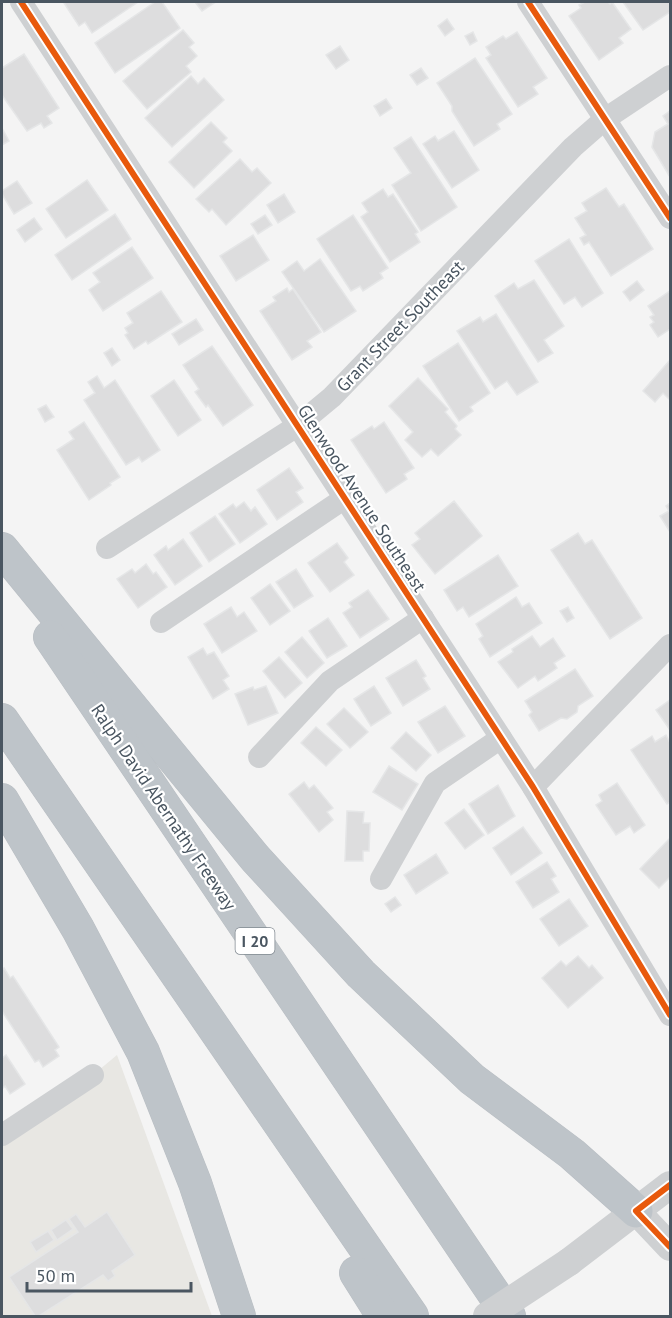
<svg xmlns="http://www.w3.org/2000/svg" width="672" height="1318" font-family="'PT Sans',sans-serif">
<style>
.commercial{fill:#e8e7e3}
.building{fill:#ddddde;stroke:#e5e6e7;stroke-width:1.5}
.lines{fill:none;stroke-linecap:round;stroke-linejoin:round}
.motorway-casing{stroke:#b9bec3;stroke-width:34}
.minor{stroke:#ced0d2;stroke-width:22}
.tertiary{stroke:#ced0d2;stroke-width:28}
.motorway{stroke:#bec4c9;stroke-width:33}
.tertiary-bridge{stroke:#ced0d2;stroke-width:28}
.cycleway-casing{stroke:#fff;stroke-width:10}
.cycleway{stroke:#e8590c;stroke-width:6}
.labels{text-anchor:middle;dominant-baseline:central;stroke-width:4.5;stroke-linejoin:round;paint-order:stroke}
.shield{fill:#fff;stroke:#808990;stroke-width:1.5}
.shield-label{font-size:16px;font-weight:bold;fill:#4a5661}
.street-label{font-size:18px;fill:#4a5661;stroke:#fff}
</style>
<rect width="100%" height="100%" fill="#f4f4f4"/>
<polygon class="commercial" points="117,1055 212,1316 2,1316 2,1135 93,1075"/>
<g class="building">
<polygon points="66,2 138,2 92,33 85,22 79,26 64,3"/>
<polygon points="155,2 162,2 180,28 115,73 95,43"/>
<polygon points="195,2 212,2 214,3 202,11"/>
<polygon points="585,2 608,2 610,4 612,2 631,29 619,38 623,43 599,60 569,16 581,8 579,5"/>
<polygon points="623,2 670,2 670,12 643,30"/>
<polygon points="447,19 454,29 445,36 438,26"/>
<polygon points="183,30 194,43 189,47 197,56 186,66 191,72 147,109 123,81"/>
<polygon points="473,32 477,41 470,45 465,36"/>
<polygon points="517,32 547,78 533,87 538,94 518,107 486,58 491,55 486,47 503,36 506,39"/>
<polygon points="340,46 349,60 336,69 326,55"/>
<polygon points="24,54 59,108 47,116 52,123 44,128 41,123 27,131 2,95 2,68"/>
<polygon points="475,58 512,114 497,124 500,129 474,146 452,111 452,106 437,83"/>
<polygon points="421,68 428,78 417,85 410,75"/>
<polygon points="191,76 198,84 204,78 224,100 172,147 145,118"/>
<polygon points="386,99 392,108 380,116 374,106"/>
<polygon points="670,111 670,177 652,147 655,132 668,124 663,116"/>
<polygon points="211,122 227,138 223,142 232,151 194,188 169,162"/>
<polygon points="2,128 9,141 2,145"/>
<polygon points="454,131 479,170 452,188 423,144 435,136 438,141"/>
<polygon points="411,137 457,207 421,231 392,185 411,173 394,148"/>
<polygon points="240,159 252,172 257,168 271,183 226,225 212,209 209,212 196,199"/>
<polygon points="87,180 108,210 66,238 46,209"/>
<polygon points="17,181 32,203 14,214 2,194 2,191"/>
<polygon points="606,188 619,207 624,204 653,249 611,276 589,242 584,245 580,238 586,235 575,218 587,211 582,203"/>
<polygon points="383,189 388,197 393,194 418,232 415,234 420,242 390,262 361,217 368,212 362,203"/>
<polygon points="284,194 295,212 278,223 267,205"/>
<polygon points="115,214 131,239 72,280 55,255"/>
<polygon points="265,215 272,225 258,234 251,224"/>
<polygon points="353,215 388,268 380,273 383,278 363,291 360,286 351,291 317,239"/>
<polygon points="34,218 42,229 25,242 17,230"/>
<polygon points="253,235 269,260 236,281 220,256"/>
<polygon points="569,239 603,293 582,307 575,297 564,304 535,261"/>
<polygon points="132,247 153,278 103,311 89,290 100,282 93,273"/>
<polygon points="320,259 356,311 324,332 282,272 297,261 304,271"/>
<polygon points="534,280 564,326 544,340 553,353 538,362 495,296 514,283 518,289"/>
<polygon points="637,281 644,290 630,301 623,292"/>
<polygon points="287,288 289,292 293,289 321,332 307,341 312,347 292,360 260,311 276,301 273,297"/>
<polygon points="161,291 182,322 148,344 146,341 134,349 125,335 128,333 125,328 133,323 127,313"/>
<polygon points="670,291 670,329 658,337 650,325 654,322 650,317 654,315 648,306"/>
<polygon points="496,314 538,382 517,395 507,381 495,389 457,331 480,317 483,322"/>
<polygon points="196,319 203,330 179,345 172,334"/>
<polygon points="458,343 490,393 470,407 473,411 459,421 423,366"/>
<polygon points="212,346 253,405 223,426 208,405 206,407 195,392 199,389 183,365"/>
<polygon points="112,348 120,360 112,366 104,353"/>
<polygon points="670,360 670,400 663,393 655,402 643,391"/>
<polygon points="97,376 104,388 115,380 160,450 142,462 139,457 126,465 84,400 95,393 88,382"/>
<polygon points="418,378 448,409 445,412 457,426 455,429 461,435 438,456 431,449 422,457 405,440 413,432 389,406"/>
<polygon points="174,380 201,420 178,436 151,396"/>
<polygon points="46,405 54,417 45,422 38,409"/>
<polygon points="84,422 120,477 110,483 111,485 89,500 57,450 74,439 69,432"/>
<polygon points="384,422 414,468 404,474 407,479 386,493 351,440 372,426 374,429"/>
<polygon points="289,468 303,488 296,492 303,502 277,520 257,490"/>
<polygon points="454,501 482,536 435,574 412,545 420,539 415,533"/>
<polygon points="244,502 251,511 255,507 267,524 240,543 219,514 233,504 236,508"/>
<polygon points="670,503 670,532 660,516 669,511 666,506"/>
<polygon points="215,516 235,544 209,562 190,533"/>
<polygon points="578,533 585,544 592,540 642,618 610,639 551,550"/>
<polygon points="183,539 202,566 175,585 154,555 166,546 168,550"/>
<polygon points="337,543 348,558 344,562 354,575 330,592 308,563"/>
<polygon points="498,555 518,586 469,617 463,607 457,611 444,590"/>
<polygon points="146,564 153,574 156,572 167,587 138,608 117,579 132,569 135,573"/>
<polygon points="296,569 313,596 294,608 276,582"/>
<polygon points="270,584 290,611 270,625 251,598"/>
<polygon points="368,590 389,619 360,638 343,613 352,607 349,603"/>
<polygon points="516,597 522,607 529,603 542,623 490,657 479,639 483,636 476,624"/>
<polygon points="231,607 237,617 244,612 257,631 222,653 204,624"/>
<polygon points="568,607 574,618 567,622 560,611"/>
<polygon points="328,618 347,646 327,658 309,631"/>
<polygon points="532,636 540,647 553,638 565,656 554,663 557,668 538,681 535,676 518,688 498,662 513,652 512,649"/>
<polygon points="302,637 324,663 307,678 285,652"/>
<polygon points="203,648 207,655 214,652 229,676 223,680 229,689 213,699 188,657"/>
<polygon points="279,657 302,683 285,698 263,671"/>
<polygon points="416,660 426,676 423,678 430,689 403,706 386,678"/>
<polygon points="575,669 593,696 578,706 577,712 567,719 561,718 539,731 529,715 532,712 525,701"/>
<polygon points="266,686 278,713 248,725 235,694 253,687 254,690"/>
<polygon points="374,686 391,713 371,726 354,699"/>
<polygon points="670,700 670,730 656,710"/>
<polygon points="445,706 465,736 438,753 418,722"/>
<polygon points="344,708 368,732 350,748 327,724"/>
<polygon points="316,727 342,750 326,766 301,743"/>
<polygon points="406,732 431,755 416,771 391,748"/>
<polygon points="666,735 670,743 670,802 667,804 631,750 652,736 655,742"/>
<polygon points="389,766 418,784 402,810 373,792"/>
<polygon points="304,782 309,789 314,785 333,808 327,812 333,820 319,832 289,794"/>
<polygon points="617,783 645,825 634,833 630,826 616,835 596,805 602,801 599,795"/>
<polygon points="498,785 515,816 488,834 469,804"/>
<polygon points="464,809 484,835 465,849 445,823"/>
<polygon points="347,811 364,812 363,823 370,823 369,851 363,851 363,861 345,861"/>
<polygon points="523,827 542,853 511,875 493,848"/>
<polygon points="670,838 670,877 659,888 640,869"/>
<polygon points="436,854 448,873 416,894 404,875"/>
<polygon points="547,862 556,876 551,879 559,892 533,908 516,882"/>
<polygon points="395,897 401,905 391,912 385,904"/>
<polygon points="569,899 588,926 559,946 540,919"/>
<polygon points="578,956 589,968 592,965 603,978 568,1008 542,978 561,961 566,966"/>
<polygon points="4,968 10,978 13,976 59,1047 55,1050 59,1056 43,1067 39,1060 35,1062 2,1011 2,970"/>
<polygon points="6,1055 25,1084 10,1094 5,1086 2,1089 2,1058"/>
<polygon points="107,1212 135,1255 112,1271 115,1276 108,1281 103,1275 39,1316 35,1316 9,1277 78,1232 69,1219 76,1214 85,1227"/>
<polygon points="66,1220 73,1229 57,1240 51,1230"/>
<polygon points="48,1231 54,1240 36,1252 30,1242"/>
</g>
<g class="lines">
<g class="motorway-casing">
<g id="motorway">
<polyline points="2,549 255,858 361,974 472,1079 572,1154 636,1211"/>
<polyline points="50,637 509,1316"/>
<polyline points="2,720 412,1316"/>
<polyline points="2,800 78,929 143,1052 195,1183 239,1316"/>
<polyline points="356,1273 383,1316"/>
</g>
</g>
<g class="minor">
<polyline points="21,2 533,787 670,1015"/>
<polyline points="528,2 670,218"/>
<polyline points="107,548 297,426 332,397 573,147 605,119 670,76"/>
<polyline points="161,622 345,498"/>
<polyline points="259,757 330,681 423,618"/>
<polyline points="533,787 670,645"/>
<polyline points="381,879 435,783 501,738"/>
<polyline points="2,1135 93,1075"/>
</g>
<g class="tertiary">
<polyline points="636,1211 670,1247"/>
<polyline points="569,1262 670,1185"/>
</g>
<use href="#motorway" class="motorway"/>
<polyline class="tertiary-bridge" points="487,1316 569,1262"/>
<g class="cycleway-casing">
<g id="cycleway">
<polyline points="21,2 533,787 670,1015"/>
<polyline points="528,2 670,218"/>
<polyline points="670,1185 636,1211 670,1247"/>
</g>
</g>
<use href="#cycleway" class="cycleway"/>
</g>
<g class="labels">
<rect class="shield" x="235.5" y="928" width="39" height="26" rx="4.5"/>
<g class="shield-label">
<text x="255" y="941">I 20</text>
</g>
<g class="street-label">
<text transform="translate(400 326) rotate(-46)">Grant Street Southeast</text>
<text transform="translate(362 498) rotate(57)">Glenwood Avenue Southeast</text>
<text transform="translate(164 807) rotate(56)">Ralph David Abernathy Freeway</text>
</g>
</g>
<rect width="672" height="1318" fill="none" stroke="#4a5661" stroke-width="6"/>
<path d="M27 1282v9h164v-9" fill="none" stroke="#4a5661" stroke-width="3"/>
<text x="36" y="1282" font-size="18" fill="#4a5661" stroke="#ffffff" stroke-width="4.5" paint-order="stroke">50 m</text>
</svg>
